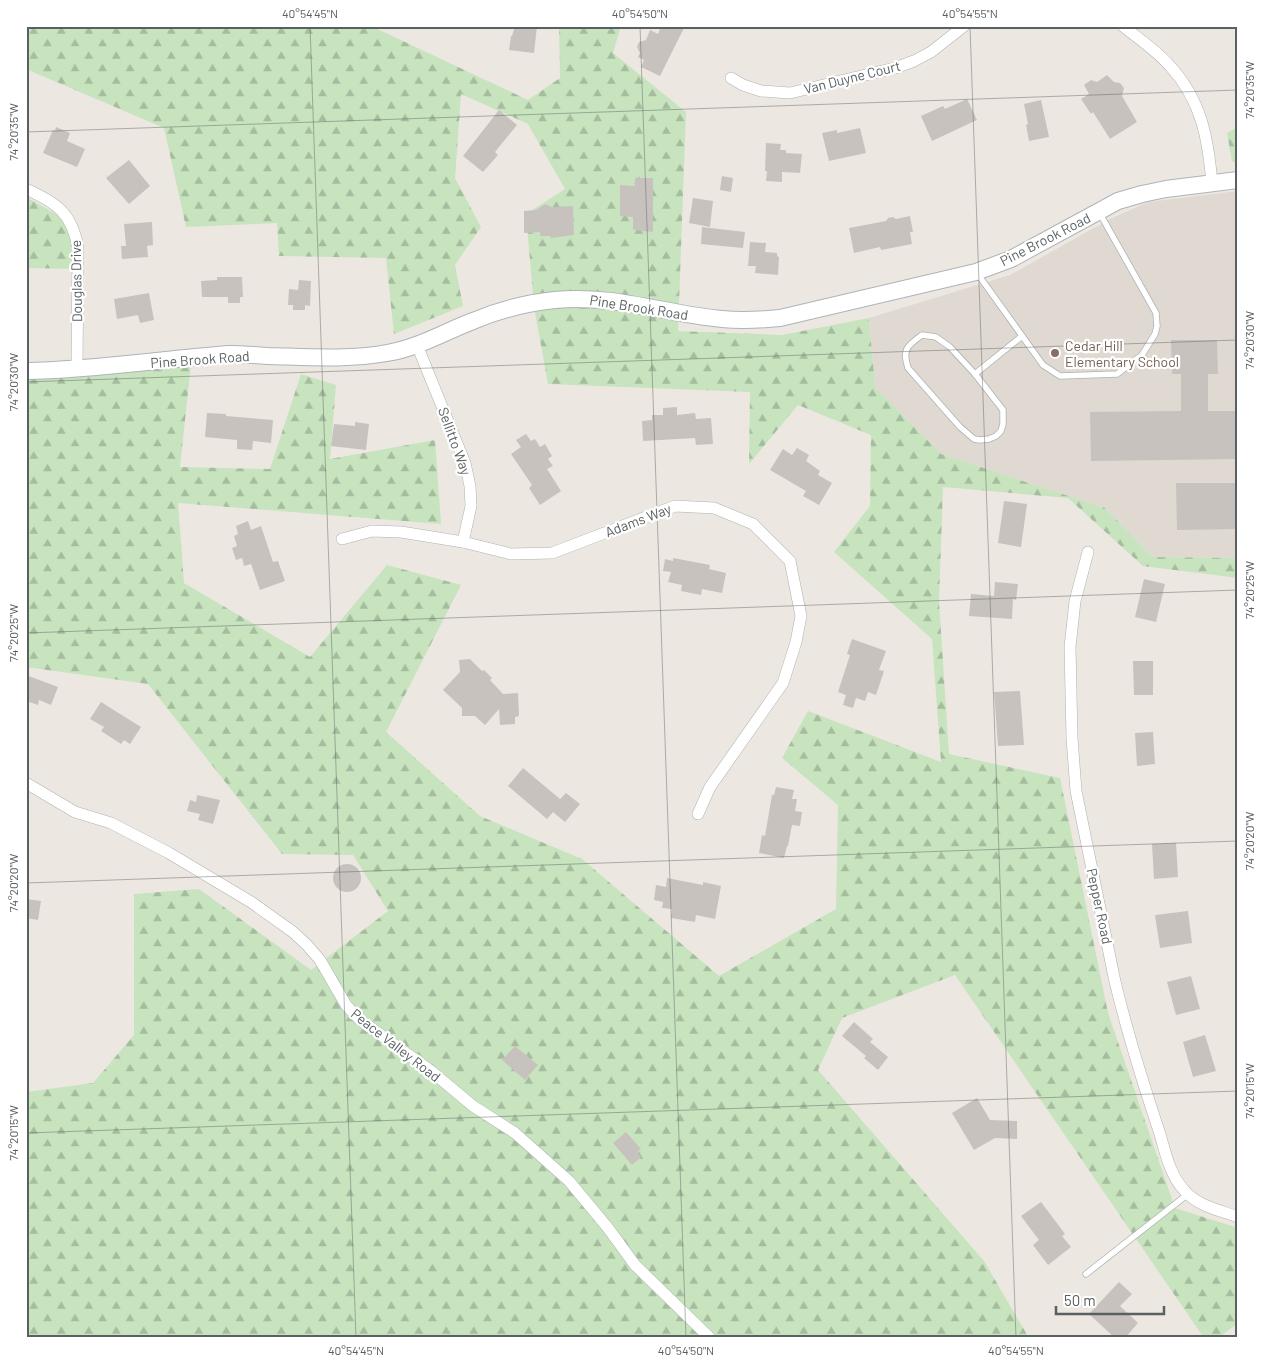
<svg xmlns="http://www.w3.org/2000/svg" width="1264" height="1364" font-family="Barlow,sans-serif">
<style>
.education{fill:#dfd9d2}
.forest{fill:url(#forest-firs)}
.building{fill:#c8c2bf}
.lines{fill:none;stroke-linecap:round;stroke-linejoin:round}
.lane-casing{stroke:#adb2b4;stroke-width:7}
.street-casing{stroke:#adb2b4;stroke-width:12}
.secondary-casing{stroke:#aeb4b7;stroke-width:18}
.lane{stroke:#fff;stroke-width:5.5}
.street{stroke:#fff;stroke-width:11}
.secondary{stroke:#fff;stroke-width:16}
.ticks{fill:none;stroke:#5a6062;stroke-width:1;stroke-opacity:0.45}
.education-dot{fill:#8d6e63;stroke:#fff;stroke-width:2}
.labels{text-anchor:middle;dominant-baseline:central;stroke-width:4.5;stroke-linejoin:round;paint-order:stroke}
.street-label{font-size:14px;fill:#5a6062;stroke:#fff}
.education-label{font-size:14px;fill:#785e54;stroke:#fff;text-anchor:start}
.neatline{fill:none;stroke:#5a6062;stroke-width:2}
.ticks-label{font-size:12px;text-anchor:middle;fill:#5a6062}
</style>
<defs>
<pattern id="forest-firs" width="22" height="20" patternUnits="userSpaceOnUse" patternTransform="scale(1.25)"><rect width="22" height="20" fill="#c7e4be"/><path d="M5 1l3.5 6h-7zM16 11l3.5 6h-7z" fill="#a5bc9e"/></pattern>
</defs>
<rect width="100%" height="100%" fill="#ede7e1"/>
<polygon class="education" points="1238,191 1238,558 1153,557 1105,508 941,454 875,387 869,318 1010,275 1110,219 1148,202"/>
<g class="forest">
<polygon points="26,26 371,26 528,100 560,78 559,26 621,26 613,53 686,112 678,331 782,335 869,318 875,387 941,454 1105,508 1153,557 1238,558 1238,578 1143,566 1068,498 943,487 939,601 949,754 1060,778 1108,1013 1175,1208 1238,1228 1238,1323 1218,1338 1204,1338 955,975 842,1018 818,1070 984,1261 1029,1338 26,1338 26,1092 93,1083 134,1035 134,894 199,889 311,970 388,911 353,855 282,854 148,684 26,667 26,375 191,364 180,467 270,469 301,374 336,385 330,459 435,440 441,524 178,503 184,583 310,657 387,565 461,585 386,732 480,816 582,859 719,976 836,909 838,805 782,758 808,711 941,762 932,639 834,552 870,506 871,435 798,405 749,464 750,392 548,384 534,307 526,214 565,189 528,124 461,94 455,178 481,227 455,265 463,306 394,334 386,258 279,256 277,223 186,227 164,128 26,69"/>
<polygon points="1238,127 1238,164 1232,161 1227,133"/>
<polygon points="26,197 70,222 80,269 26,268"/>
</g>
<g class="building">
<polygon points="515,26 537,26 534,53 509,50 511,36 512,36"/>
<polygon points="661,26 685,26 660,76 641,67 644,60 638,57 640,53 637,47 639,42 646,40 650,30 658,34"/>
<polygon points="1107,75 1114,82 1120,83 1124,88 1122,96 1137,122 1110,139 1093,112 1091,114 1081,99 1089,94 1084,85 1091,80 1097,82"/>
<polygon points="967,99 977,120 932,141 921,116 943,106 945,109"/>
<polygon points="1041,100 1049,137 1029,141 1026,125 1028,124 1024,104"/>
<polygon points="499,110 517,125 495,152 498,155 483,172 463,156"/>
<polygon points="56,127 70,133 67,141 85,149 77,167 43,153 53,130 55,131"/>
<polygon points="860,128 866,153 829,161 822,133 837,130 837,133"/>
<polygon points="766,143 781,144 780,150 786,150 786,153 802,154 800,173 782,172 782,182 766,181 767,171 765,171"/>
<polygon points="129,160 150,186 129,204 106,178"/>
<polygon points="722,176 733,178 731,192 720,190"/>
<polygon points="635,178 653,178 653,232 633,230 633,217 620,216 620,185 635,186"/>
<polygon points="693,198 713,201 710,227 689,223"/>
<polygon points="545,204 552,207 573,206 574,235 551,238 550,236 540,236 540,232 524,233 524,211 536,210"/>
<polygon points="910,216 913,232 910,232 912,244 881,250 880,247 854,253 849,228 886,221 888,218 893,217 896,219"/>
<polygon points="152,222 153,245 147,246 148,257 122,259 121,246 126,246 124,224"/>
<polygon points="702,227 745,232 743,248 701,244"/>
<polygon points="750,242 766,243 765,252 777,253 777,256 779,257 778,275 755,273 756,266 748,266"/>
<polygon points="217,277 242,277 243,297 240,297 240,303 228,303 228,297 202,297 201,281 217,280"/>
<polygon points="299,280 311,281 310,306 305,305 305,310 293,310 293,305 288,305 289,289 298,290"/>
<polygon points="149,293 154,320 140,323 138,315 117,319 114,299"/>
<polygon points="1171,340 1217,340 1218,374 1208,374 1208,411 1238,411 1238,459 1091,461 1090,412 1181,411 1181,374 1172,374"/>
<polygon points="677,407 677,415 695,413 696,419 711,418 713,444 696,445 695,438 643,441 642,421 652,420 652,415 663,415 663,408"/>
<polygon points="207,413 226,414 226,416 273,420 271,443 253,441 252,450 237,449 237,440 205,437"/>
<polygon points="355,422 369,424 366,450 331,446 334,424 355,426"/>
<polygon points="526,434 531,441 535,439 540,447 545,444 552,456 548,459 553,466 547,469 561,491 540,505 529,488 532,485 511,454 521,447 516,440"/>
<polygon points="797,448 809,455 806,461 820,471 818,475 832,483 819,505 803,496 806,491 770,470 783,449 792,455"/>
<polygon points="1176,483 1238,483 1238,529 1177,530"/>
<polygon points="1004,501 1027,504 1021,547 998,543"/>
<polygon points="248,521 251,530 261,526 273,562 278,561 285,581 260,590 251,564 244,566 242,558 236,560 232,548 237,546 234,536 238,534 236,526"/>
<polygon points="673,558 710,565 709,569 726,573 722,593 702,589 701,595 681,591 682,585 668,582 671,572 663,571 665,559 673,561"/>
<polygon points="1144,579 1165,584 1156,622 1135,617"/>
<polygon points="995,582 1018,584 1016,600 1013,599 1012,619 969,616 971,594 994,596"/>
<polygon points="852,639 886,651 879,670 884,671 876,695 868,692 865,701 856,698 853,708 843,705 846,695 838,692 850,655 847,654"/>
<polygon points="470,659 482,671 484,670 492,678 490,680 503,694 518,693 519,716 515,717 515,724 500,725 499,709 485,725 475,716 462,716 462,708 443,690 460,672 459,660"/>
<polygon points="1133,661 1153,661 1153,695 1134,695"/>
<polygon points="26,675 58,687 51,705 39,700 38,705 26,701"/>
<polygon points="1020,691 1024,745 998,746 994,692"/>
<polygon points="101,702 141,727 130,744 124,740 121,744 101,731 104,727 90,719"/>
<polygon points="1153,732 1155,764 1137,766 1135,733"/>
<polygon points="523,768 560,799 566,793 580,804 565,822 553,812 547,819 508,786"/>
<polygon points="776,787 794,790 792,799 797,799 795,811 802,812 800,826 792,825 788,846 787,846 784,858 759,853 762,835 765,836 772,795 774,795"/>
<polygon points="197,795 220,800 213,824 198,820 200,814 187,811 190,800 196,802"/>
<polygon points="1176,843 1178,877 1154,879 1152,844"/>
<circle cx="347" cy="878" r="14"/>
<polygon points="667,878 703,885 703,882 721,886 715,919 696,915 695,922 671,918 672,909 662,908 663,902 654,900 656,885 666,887"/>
<polygon points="26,899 41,901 38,920 26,918"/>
<polygon points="1188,911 1192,943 1160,948 1155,915"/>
<polygon points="1191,976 1200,1009 1176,1015 1167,982"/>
<polygon points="854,1022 873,1039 870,1042 888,1057 878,1070 864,1058 866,1056 842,1036"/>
<polygon points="1205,1035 1216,1071 1193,1077 1183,1042"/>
<polygon points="515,1046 538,1065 525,1080 502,1060"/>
<polygon points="977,1098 990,1120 1017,1121 1017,1139 995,1138 974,1150 952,1113"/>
<polygon points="626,1132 641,1149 637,1152 641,1157 632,1165 613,1143"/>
<polygon points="1041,1202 1065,1234 1062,1236 1071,1247 1048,1265 1033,1245 1039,1240 1021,1216"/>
<polygon points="1119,1282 1132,1294 1120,1306 1138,1323 1125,1338 1115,1338 1089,1314"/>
</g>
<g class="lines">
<g class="lane-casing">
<g id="lane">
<polyline points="977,273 1043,365 1060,376 1117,374 1142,355 1155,334 1157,326 1156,313 1099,212"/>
<path d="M922,335L936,337L950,347L975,374L1003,410V424L1001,431L996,436L989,439L980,440L974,439L960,427L908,368C902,349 907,346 922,335Z"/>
<polyline points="975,374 1022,336"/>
<polyline points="1086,1274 1188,1194"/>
</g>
</g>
<g class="street-casing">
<g id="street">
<path d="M1123,26C1139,39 1157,51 1170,66C1202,101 1208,139 1212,183"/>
<polyline points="731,78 743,85 761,91 790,93 895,68 914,61 931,52 964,26"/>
<path d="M26,189C57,203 72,213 78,248L77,369"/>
<polyline points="417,345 465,463 470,486 471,506 463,542"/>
<polyline points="342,539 372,531 401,532 463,542 511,554 552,553 675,506 714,508 753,524 790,561 801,616 796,642 783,683 710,787 698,814"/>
<path d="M1088,552L1075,601L1070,647L1072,738L1076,791L1114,977C1126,1029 1142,1080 1159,1131C1165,1150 1169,1174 1184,1190C1197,1206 1219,1210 1238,1217"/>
<polyline points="26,783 75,812 111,823 169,853 251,902 293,932 307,945 320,960 346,1005 360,1020 431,1071 473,1106 515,1133 569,1181 608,1228 635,1265 710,1338"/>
</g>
</g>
<g class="secondary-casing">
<path id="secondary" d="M26,371C94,370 162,359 229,354C242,354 255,355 268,356C308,357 348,360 387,353C418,348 444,332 473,321C499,310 526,303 555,300C612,294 666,314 722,319C742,321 760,320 780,318L976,272L1011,259L1118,201L1142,194L1166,189L1238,180"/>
</g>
<use href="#lane" class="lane"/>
<use href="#street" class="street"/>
<use href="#secondary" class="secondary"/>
</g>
<path class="ticks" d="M310,26L356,1338M640,26L686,1338M970,26L1016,1338M26,132L1238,90M26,382L1238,340M26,633L1238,590M26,883L1238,841M26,1133L1238,1091"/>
<circle class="education-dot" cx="1055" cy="353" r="5"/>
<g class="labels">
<g class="street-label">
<text transform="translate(852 77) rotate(-14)">Van Duyne Court</text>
<text transform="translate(1045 239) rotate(-27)">Pine Brook Road</text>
<text transform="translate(76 281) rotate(-91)">Douglas Drive</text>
<text transform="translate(639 307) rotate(9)">Pine Brook Road</text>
<text transform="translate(200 359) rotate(-4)">Pine Brook Road</text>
<text transform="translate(455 441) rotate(70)">Sellitto Way</text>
<text transform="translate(638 520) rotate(-21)">Adams Way</text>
<text transform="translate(1100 906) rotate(78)">Pepper Road</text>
<text transform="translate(396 1045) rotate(38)">Peace Valley Road</text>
</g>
<g class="education-label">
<text x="1065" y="345">Cedar Hill<tspan x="1065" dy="16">Elementary School</tspan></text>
</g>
</g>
<rect width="1264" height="1364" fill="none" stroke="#ffffff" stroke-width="55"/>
<path d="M1056 1306v8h108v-8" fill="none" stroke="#5a6062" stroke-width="2.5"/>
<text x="1064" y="1306" font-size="15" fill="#5a6062" stroke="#ffffff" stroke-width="4" paint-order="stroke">50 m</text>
<rect x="28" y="28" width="1208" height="1308" class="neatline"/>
<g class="ticks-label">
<text x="310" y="18">40°54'45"N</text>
<text x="640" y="18">40°54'50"N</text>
<text x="970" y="18">40°54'55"N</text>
<text transform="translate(1250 90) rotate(-90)" y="4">74°20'35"W</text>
<text transform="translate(14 132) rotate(-90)" y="4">74°20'35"W</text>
<text transform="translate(1250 340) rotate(-90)" y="4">74°20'30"W</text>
<text transform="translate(14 382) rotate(-90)" y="4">74°20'30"W</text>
<text transform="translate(1250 590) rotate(-90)" y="4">74°20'25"W</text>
<text transform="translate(14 633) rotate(-90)" y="4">74°20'25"W</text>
<text transform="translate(1250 841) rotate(-90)" y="4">74°20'20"W</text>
<text transform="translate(14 883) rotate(-90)" y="4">74°20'20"W</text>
<text transform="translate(1250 1091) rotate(-90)" y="4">74°20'15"W</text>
<text transform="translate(14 1133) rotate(-90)" y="4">74°20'15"W</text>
<text x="356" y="1355">40°54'45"N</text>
<text x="686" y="1355">40°54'50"N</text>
<text x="1016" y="1355">40°54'55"N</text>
</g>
</svg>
